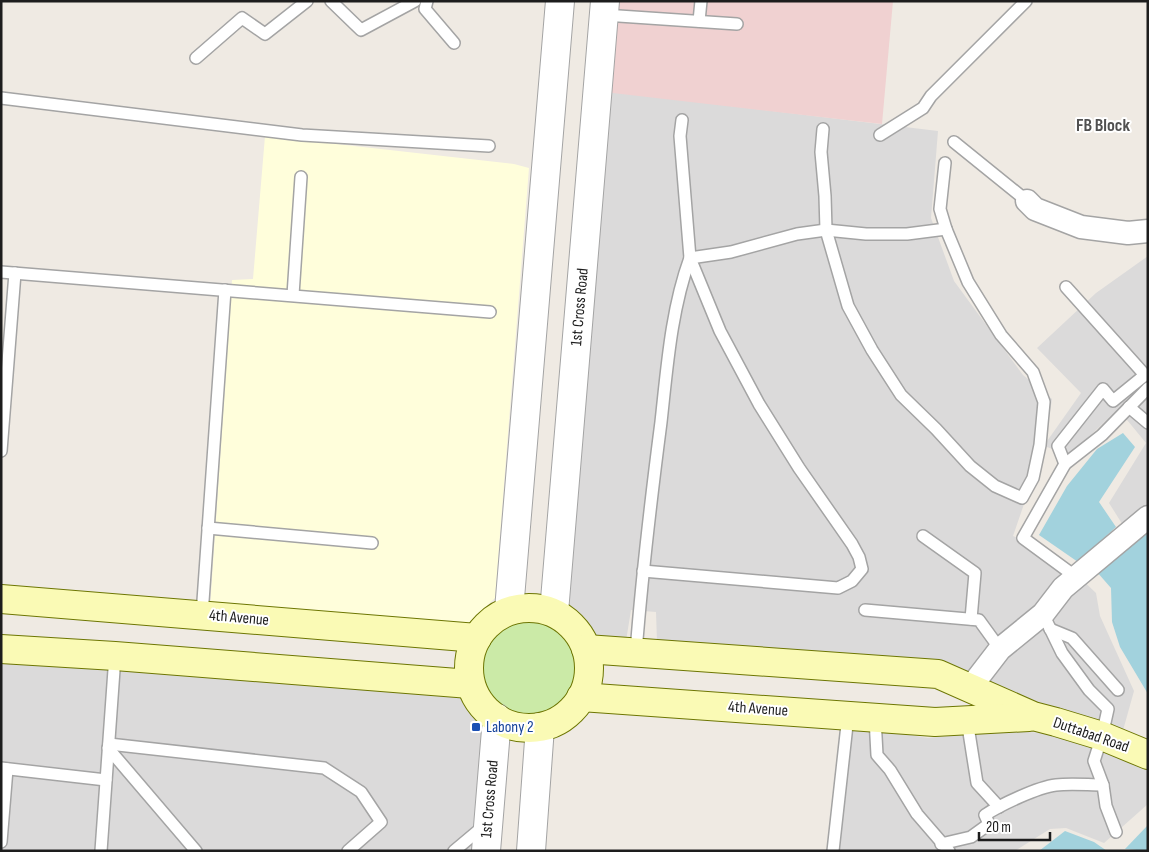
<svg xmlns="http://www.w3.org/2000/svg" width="1149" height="852" font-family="'Sofia Sans Condensed',sans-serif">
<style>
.residential{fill:#dbdada}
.commercial{fill:#f0d1d1}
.education{fill:#fffedb}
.grass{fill:#cbeaa7}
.water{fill:#a2d2dd}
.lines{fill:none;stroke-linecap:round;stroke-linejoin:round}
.service-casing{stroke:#a4a4a4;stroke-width:14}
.minor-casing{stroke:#a4a4a4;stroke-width:25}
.tertiary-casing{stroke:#a4a4a4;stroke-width:30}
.secondary-casing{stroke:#6d7603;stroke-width:30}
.service{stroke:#fff;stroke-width:11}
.minor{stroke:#fff;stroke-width:22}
.tertiary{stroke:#fff;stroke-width:28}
.secondary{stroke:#fafab5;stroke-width:28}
.transit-dot{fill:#1a4fb4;stroke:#fff;stroke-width:2}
.labels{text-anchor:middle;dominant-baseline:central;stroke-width:4;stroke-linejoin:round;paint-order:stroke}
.street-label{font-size:16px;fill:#1d1d1d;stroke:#fff}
.transit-label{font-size:16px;fill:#164399;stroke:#fff;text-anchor:start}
.neighbourhood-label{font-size:18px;font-weight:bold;fill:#505050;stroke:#fff}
</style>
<rect width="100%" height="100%" fill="#efeae3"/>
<g class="residential">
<polygon points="605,91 938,131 931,218 954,281 1023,375 1052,399 1045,444 1081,393 1037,348 1096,293 1148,256 1148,411 1146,414 1148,416 1148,510 1126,530 1109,503 1146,443 1118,409 1070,455 1044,446 1013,536 1053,552 1096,593 1100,616 1134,691 1122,734 1034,706 948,663 657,642 656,612 631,610 626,641 591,639 583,624 558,605"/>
<polygon points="1,657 462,695 485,729 475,851 1,851"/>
<polygon points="852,726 928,738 1003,731 1049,733 1126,759 1148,769 1148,804 1104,843 1066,828 1050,829 1015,851 830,851"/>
</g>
<polygon class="commercial" points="613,1 893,1 882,124 604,92"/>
<polygon class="education" points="265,136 514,164 529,168 495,598 465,627 210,608 232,280 253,279"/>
<circle class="grass" cx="529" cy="668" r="46"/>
<g class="water">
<polygon points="1123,433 1135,447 1099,502 1116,527 1078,562 1039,535 1067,486 1097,449"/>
<polygon points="1148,530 1148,694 1120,647 1112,622 1111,588 1097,572"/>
<polygon points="1148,825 1148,851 1125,849"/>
<polygon points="1065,831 1094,842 1107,851 1039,851"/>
</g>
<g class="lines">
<g class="service-casing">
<g id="service">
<polyline points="331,1 361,30 415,1"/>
<polyline points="427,1 425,9 454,43"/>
<polyline points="604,15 737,24"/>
<polyline points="699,21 701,1"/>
<polyline points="196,58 242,18 265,34 307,1"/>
<polyline points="1,98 302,135 489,146"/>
<polyline points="823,129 821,152 825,196 826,230 848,306 872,350 901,395 936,429 970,466 995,486 1022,498 1033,478 1040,445 1044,402 1033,372 1001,335 968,282 946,229 940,209 945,163"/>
<polyline points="880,135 923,108 931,96 1026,1"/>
<polyline points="954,142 1027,201"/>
<polyline points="1,272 490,312"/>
<polyline points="293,295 301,177"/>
<polyline points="1129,407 1148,423"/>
<polyline points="1,451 15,273"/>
<polyline points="1065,464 1058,446 1103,389 1113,401 1145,375 1066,287"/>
<polyline points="208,528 372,543"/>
<polyline points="923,536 975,573 971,619"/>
<polyline points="643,571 838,588 852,581 862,569 859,557 852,544 799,468 759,404 720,331 690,258 680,136 682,120"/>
<polyline points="1076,577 1023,538 1065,464 1102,435 1148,388"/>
<polyline points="865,610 979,620 1000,649"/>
<polyline points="1043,614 1062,653 1089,690 1108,709 1102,736 1094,761 1103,785 1106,806 1116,832"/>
<polyline points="202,615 225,290"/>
<polyline points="1050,629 1072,638 1118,690"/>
<path d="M636,652C642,575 651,499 661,422C667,368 671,310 690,258L731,252L797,234L826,230L866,234H907L946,229"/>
<polyline points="875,718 877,755 890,770 917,814 949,851"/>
<polyline points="967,720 977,783 999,807"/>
<polyline points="109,744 324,768 361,792 381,822 348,851"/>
<polyline points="108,748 196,851"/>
<polyline points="1,768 106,780"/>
<polyline points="1,842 7,769"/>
<path d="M941,844L971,837L989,824L985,815C1000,805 1038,787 1056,785C1071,783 1088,785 1103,785"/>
<polyline points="101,851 115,656"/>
<polyline points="454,851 485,825"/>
<polyline points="833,851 848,716"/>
</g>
</g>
<g class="minor-casing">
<g id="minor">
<polyline points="1027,201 1035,209 1081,227 1128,233 1148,231"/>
<polyline points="970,688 1000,649 1043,614 1063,588 1148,517"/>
</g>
</g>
<g class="tertiary-casing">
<g id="tertiary">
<polyline points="509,610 560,1"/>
<polyline points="554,612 605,1"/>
<polyline points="486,851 497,718"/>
<polyline points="531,851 540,727"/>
</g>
</g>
<g class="secondary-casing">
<g id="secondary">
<polyline points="1,599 477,638"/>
<circle cx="529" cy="668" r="60"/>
<polyline points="1,649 115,656 470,684"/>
<polyline points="586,649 938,674 1033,716 1056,722 1102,736 1148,755"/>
<polyline points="581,697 935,722 1029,717"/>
</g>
</g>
<use href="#service" class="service"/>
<use href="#minor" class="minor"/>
<use href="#tertiary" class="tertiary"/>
<use href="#secondary" class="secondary"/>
</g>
<rect class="transit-dot" x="471" y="722" width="10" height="10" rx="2.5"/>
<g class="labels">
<g class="street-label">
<text transform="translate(580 307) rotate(-85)">1st Cross Road</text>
<text transform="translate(239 618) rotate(5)">4th Avenue</text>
<text transform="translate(758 709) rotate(4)">4th Avenue</text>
<text transform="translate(1091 735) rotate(19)">Duttabad Road</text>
<text transform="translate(490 799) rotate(-85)">1st Cross Road</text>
</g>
<g class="transit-label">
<text x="486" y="727">Labony 2</text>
</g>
<g class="neighbourhood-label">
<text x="1103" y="125">FB Block</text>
</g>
</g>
<rect width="1149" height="852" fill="none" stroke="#1d1d1d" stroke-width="5"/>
<path d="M979 832v8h71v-8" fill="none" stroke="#1d1d1d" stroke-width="2.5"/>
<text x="986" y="832" font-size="15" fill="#1d1d1d" stroke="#ffffff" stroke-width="4" paint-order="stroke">20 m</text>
</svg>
